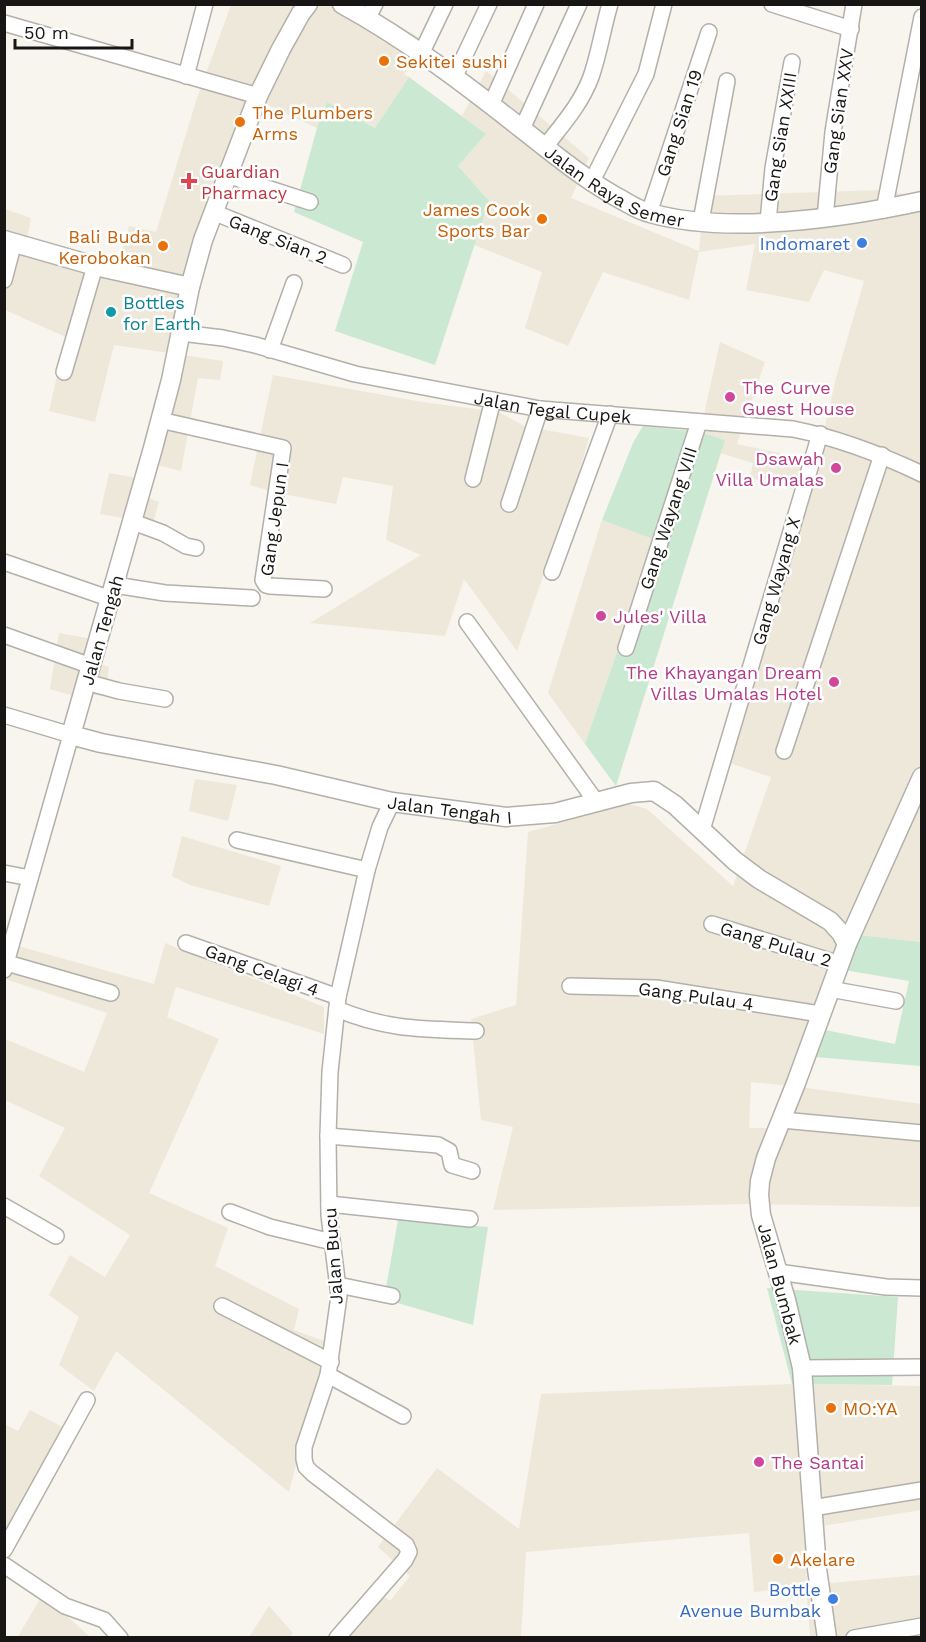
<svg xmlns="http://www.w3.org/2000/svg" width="926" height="1642" font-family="'Work Sans',sans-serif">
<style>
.built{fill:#ede8da;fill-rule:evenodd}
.green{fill:#cbe8d3}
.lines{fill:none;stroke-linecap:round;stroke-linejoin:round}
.minor-casing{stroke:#b3b0aa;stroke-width:18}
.tertiary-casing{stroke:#b3b0aa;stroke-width:21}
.minor{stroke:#fff;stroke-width:15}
.tertiary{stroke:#fff;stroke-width:18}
.food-dot{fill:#e8710a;stroke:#fff;stroke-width:2}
.health-dot{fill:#e0444e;stroke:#fff;stroke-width:2}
.shop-dot{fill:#3f7fe0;stroke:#fff;stroke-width:2}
.culture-dot{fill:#0f9aa8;stroke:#fff;stroke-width:2}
.hotel-dot{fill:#d1479c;stroke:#fff;stroke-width:2}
.labels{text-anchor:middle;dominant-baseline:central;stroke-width:5;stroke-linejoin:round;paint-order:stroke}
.food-label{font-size:18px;fill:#c56008;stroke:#fff;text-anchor:start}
.street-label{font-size:18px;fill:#171614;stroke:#fff}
.health-label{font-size:18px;fill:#be3a42;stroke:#fff;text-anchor:start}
.shop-label{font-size:18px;fill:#366cbe;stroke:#fff;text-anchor:end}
.culture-label{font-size:18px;fill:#0d838f;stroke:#fff;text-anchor:start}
.hotel-label{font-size:18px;fill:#b23c85;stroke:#fff;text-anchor:start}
</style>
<rect width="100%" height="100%" fill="#f7f5ee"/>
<g class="built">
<polygon points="231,5 360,5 424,40 404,74 409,77 375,128 327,102 317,128 266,104 182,300 176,354 223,361 220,380 198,378 181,471 149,463 176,354 114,345 95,422 49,411 66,337 5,310 5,209 31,218 24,257 114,281 129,226 156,232 197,98"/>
<path d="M486,71L589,158L571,198L699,251L704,196L881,190L921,197V942L850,934L793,1086L921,1104V1207L747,1204L493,1210L513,1127L481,1120L471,1019L516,1005L528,832L629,804L647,809L733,886L771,777L715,758L795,490L750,478L753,463L720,453L725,440L700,432L720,342L765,362L737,444L817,461L836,378L864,281L824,270L809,302L746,290L755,244L699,252L689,300L603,272L568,346L525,328L542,272L474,245L489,201L458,166L486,134L462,116ZM751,1082L792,1086L774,1128H749Z"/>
<polygon points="273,375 422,402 499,412 524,426 589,438 578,476 517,651 464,579 445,636 310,623 421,555 386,540 393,486 343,477 336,504 278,493 250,485"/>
<polygon points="109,473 142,479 137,494 159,502 150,534 129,519 100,514"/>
<polygon points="602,520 656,539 585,744 548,693"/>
<polygon points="59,633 98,640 92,662 109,667 105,696 83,694 81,698 50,689"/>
<polygon points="195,779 237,785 228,821 189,811"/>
<polygon points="182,836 281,866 269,906 190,885 172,876"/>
<polygon points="165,943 324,1007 324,1034 176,987 167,1017 219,1039 149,1193 228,1228 215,1266 299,1309 294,1330 327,1342 289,1492 116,1351 94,1391 59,1365 79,1317 49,1295 70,1255 105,1277 130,1235 39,1176 65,1128 5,1100 5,1039 84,1072 107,1013 5,979 11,944 154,984"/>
<polygon points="792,1384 921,1386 921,1510 804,1529 807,1585 921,1575 921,1637 810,1637 806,1585 754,1592 749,1533 526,1552 521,1637 343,1638 381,1594 390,1601 410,1576 378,1547 437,1468 519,1529 541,1394"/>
<polygon points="30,1410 72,1432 5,1556 5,1424 18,1431"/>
<polygon points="43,1594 90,1637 17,1638"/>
<polygon points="269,1606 293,1633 290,1637 249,1637"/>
</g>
<g class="green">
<polygon points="409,77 486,134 458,166 489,201 435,365 335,331 363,242 294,212 317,128 327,102 375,128"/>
<polygon points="643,426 700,432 725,440 616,786 585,744 656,540 602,520 633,443"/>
<polygon points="850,934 921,942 921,1066 803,1056 815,1028 895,1044 909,981 838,969"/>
<polygon points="398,1220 488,1227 473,1325 384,1299"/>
<polygon points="767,1288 898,1297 892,1385 792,1384"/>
</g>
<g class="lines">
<g class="minor-casing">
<g id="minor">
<polyline points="772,4 851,29"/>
<polyline points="367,19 375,4"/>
<polyline points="4,23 258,96"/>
<polyline points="421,54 445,4"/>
<polyline points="186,76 205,4"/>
<polyline points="454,78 489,4"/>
<polyline points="491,105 536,4"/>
<polyline points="522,129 579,4"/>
<path d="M545,147C562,125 581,104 591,77C599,54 603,28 610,4"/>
<polyline points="227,175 310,202"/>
<polyline points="591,183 646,74 664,4"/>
<polyline points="884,210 922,17"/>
<polyline points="213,212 343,265"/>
<polyline points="649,213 709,32"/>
<polyline points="825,218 833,132 854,4"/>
<polyline points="701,221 727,81"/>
<polyline points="768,222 773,168 792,62"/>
<polyline points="4,280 14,242"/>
<path id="s1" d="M181,333L223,338L255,345L355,374L540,409L793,429C838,438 880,454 922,474"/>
<polyline points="270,350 294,283"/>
<polyline points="64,372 95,266"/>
<polyline points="160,420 283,448 263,580 266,585 270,586 324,589"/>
<polyline points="473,479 493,400"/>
<polyline points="509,504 540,409"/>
<polyline points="133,522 163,533 186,546 196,548"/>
<polyline points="4,562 111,599"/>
<polyline points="552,572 610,414"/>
<polyline points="115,585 165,593 252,598"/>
<polyline points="467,622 597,803"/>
<polyline points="4,635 91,666"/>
<polyline points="626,648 699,422"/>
<polyline points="86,682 119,691 165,699"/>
<polyline points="4,715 71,735 4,970"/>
<polyline points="784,751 882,455"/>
<polyline points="702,830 820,434"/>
<polyline points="237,840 367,870"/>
<polyline points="4,873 30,878"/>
<polyline points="712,924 840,964"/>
<polyline points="186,943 338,997"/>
<polyline points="7,963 111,993"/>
<polyline points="570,986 656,988 820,1014"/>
<polyline points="830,989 896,1001"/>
<path d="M337,1009C386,1030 424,1029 476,1031"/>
<polyline points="782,1120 922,1133"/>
<polyline points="328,1136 438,1145 449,1151 452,1165 472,1171"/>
<polyline points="329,1204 470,1219"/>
<polyline points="4,1206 56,1236"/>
<polyline points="230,1212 270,1227 332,1242"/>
<polyline points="778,1272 886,1287 922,1288"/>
<polyline points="338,1285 392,1296"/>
<polyline points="222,1306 331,1362"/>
<polyline points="802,1368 922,1367"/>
<polyline points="328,1375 403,1416"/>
<polyline points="812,1508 922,1490"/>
<polyline points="4,1550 87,1400"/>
<polyline points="4,1565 65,1606 104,1620 120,1638"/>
<polyline points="337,1638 405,1560 409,1552 406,1545 312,1473 306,1467 304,1459 304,1447 328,1375 339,1296 329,1215 328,1136 330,1072 338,997 367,870 380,827 392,802"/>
<polyline points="854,1638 922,1626"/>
</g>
</g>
<g class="tertiary-casing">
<g id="tertiary">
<path id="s2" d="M308,4L301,13L281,49L258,96L203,240L190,287L171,380L153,448L71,735L101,743L276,775L392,802L506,817L555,813L631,793L654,791L675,805L735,861L759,879L830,921L841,933L847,944"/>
<path id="s3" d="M342,4C406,39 465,84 522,129C554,154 585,180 622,200C631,205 640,211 650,213C727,235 844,218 922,201"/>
<polyline points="4,240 95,266 190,287"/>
<polyline points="827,1638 817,1569 802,1368 786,1300 761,1215 759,1195 760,1181 766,1158 796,1083 847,944 922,777"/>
</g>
</g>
<use href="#minor" class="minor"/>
<use href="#tertiary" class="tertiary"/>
</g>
<g class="food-dot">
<circle cx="384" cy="61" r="6"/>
<circle cx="240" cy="122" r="6"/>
<circle cx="542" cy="219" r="6"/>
<circle cx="163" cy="246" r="6"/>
<circle cx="831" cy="1408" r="6"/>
<circle cx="778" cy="1559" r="6"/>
</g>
<path class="health-dot" d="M186 172h6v6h6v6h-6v6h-6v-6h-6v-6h6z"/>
<g class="shop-dot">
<circle cx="862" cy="243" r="6"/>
<circle cx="833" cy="1599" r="6"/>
</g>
<circle class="culture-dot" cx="111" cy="312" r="6"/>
<g class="hotel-dot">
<circle cx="730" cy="397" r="6"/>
<circle cx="836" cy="468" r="6"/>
<circle cx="601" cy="616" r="6"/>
<circle cx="834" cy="682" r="6"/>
<circle cx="759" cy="1462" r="6"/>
</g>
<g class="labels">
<g class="food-label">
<text x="396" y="61">Sekitei sushi</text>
<text x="252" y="112">The Plumbers<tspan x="252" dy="21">Arms</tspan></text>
<text x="530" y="209" text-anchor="end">James Cook<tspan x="530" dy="21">Sports Bar</tspan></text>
<text x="151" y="236" text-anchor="end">Bali Buda<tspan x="151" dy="21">Kerobokan</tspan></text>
<text x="843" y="1408">MO:YA</text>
<text x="790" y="1559">Akelare</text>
</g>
<g class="street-label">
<text transform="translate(838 111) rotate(-82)">Gang Sian XXV</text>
<text transform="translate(679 123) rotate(-72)">Gang Sian 19</text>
<text transform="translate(780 137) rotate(-81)">Gang Sian XXIII</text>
<text stroke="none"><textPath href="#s3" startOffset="330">Jalan Raya Semer</textPath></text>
<text transform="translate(278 239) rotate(22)">Gang Sian 2</text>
<text stroke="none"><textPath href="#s1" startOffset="380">Jalan Tegal Cupek</textPath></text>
<text transform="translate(668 518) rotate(-72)">Gang Wayang VIII</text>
<text transform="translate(274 519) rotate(-82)">Gang Jepun I</text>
<text transform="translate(776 581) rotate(-74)">Gang Wayang X</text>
<text transform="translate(102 630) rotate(-74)">Jalan Tengah</text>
<text stroke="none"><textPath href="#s2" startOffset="1158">Jalan Tengah I</textPath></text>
<text transform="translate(776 944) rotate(17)">Gang Pulau 2</text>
<text transform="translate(262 970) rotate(20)">Gang Celagi 4</text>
<text transform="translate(696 996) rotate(8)">Gang Pulau 4</text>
<text transform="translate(333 1256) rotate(-94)">Jalan Bucu</text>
<text transform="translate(780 1284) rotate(75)">Jalan Bumbak</text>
</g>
<g class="health-label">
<text x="201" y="171">Guardian<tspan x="201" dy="21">Pharmacy</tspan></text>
</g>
<g class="shop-label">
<text x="850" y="243">Indomaret</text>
<text x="821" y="1589">Bottle<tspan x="821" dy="21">Avenue Bumbak</tspan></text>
</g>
<g class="culture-label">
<text x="123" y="302">Bottles<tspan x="123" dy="21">for Earth</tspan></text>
</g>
<g class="hotel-label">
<text x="742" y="387">The Curve<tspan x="742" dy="21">Guest House</tspan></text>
<text x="824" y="458" text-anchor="end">Dsawah<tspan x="824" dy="21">Villa Umalas</tspan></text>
<text x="613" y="616">Jules' Villa</text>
<text x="822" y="672" text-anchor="end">The Khayangan Dream<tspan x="822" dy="21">Villas Umalas Hotel</tspan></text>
<text x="771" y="1462">The Santai</text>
</g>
</g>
<rect width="926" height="1642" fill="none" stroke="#171614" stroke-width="12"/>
<path d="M15 39v9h117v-9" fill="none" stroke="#171614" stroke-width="3"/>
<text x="24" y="39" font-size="18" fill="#171614" stroke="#ffffff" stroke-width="4.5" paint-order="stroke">50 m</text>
</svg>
